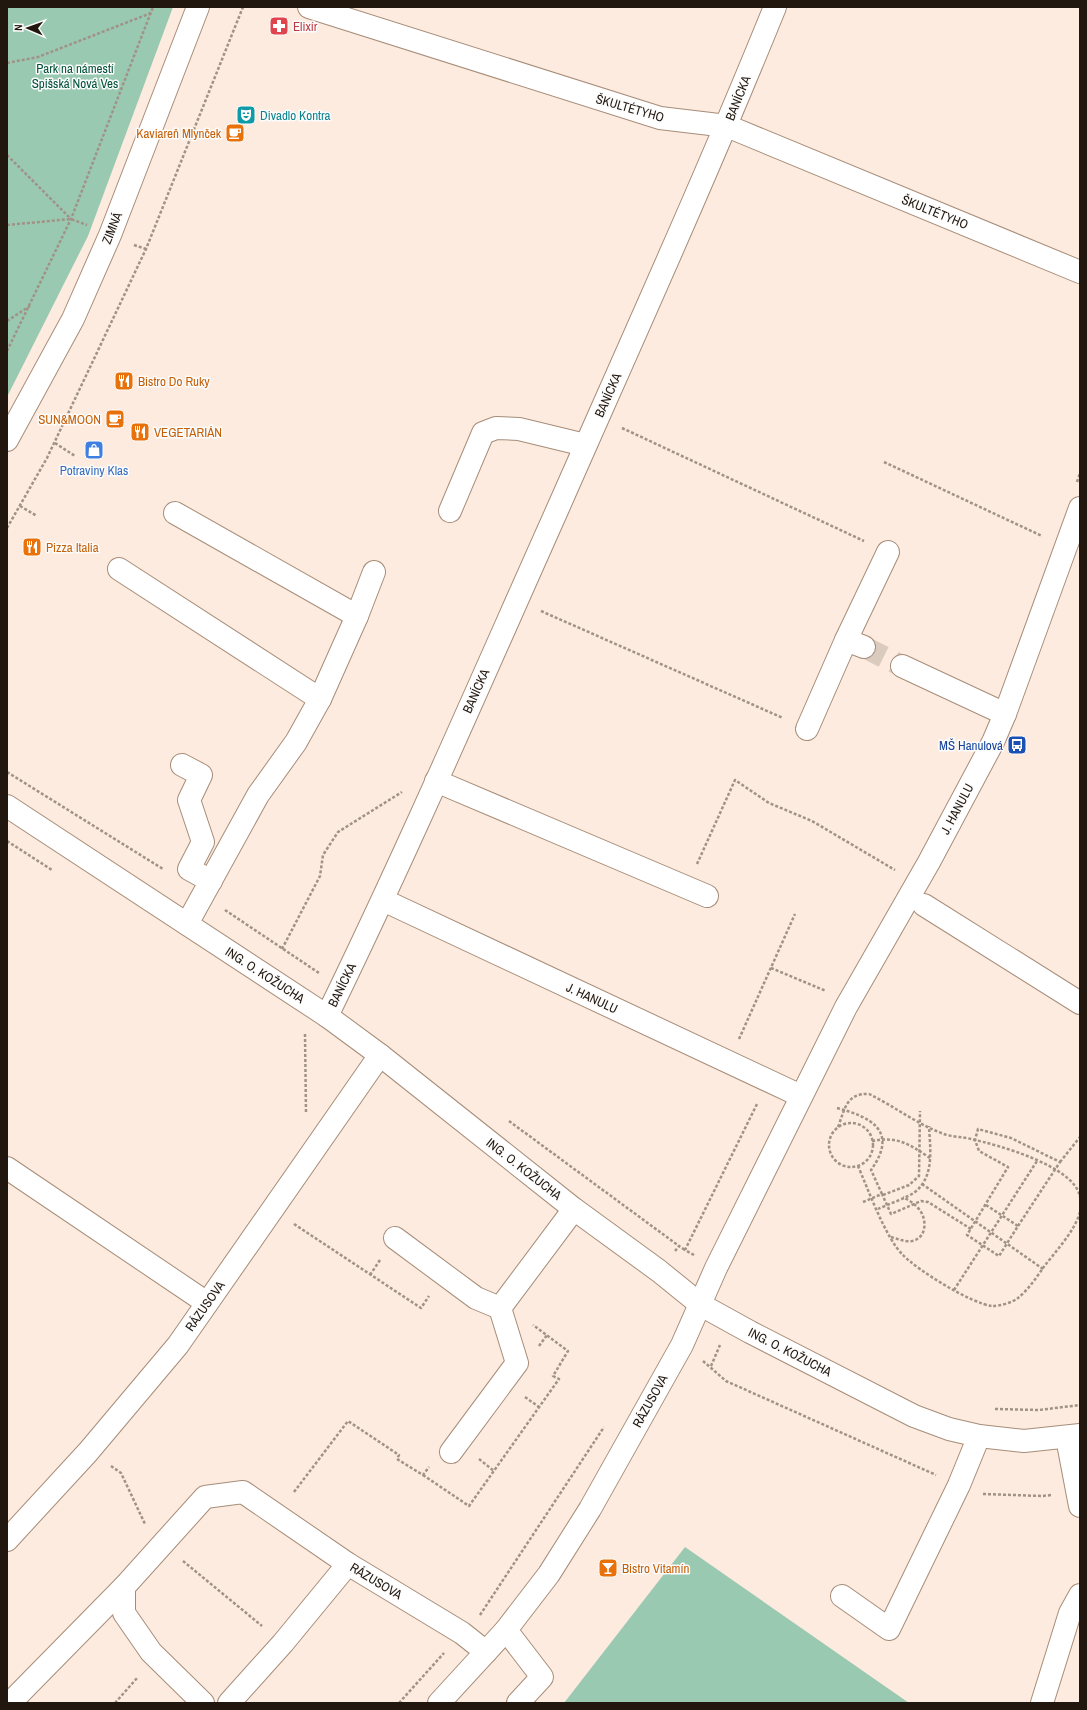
<svg xmlns="http://www.w3.org/2000/svg" width="1087" height="1710" font-family="'Archivo Narrow',sans-serif">
<style>
.green{fill:#9ac9b2}
.lines{fill:none;stroke-linecap:round;stroke-linejoin:round}
.minor-tunnel{stroke:#dbcbbf;stroke-width:22;stroke-dasharray:22 11;stroke-linecap:butt}
.minor-casing{stroke:#a78d79;stroke-width:24}
.path{stroke:#a09287;stroke-width:2.5;stroke-dasharray:3 2;stroke-linecap:butt}
.minor{stroke:#fff;stroke-width:22}
.labels{text-anchor:middle;dominant-baseline:central;stroke-width:3;stroke-linejoin:round;paint-order:stroke}
.health-label{font-size:13px;fill:#be3a42;stroke:#fcfcfc;text-anchor:start}
.park-label{font-size:13px;fill:#005138;stroke:#fcfcfc}
.street-label{font-size:13px;fill:#21170f;stroke:#fcfcfc}
.culture-label{font-size:13px;fill:#0d838f;stroke:#fcfcfc;text-anchor:start}
.food-label{font-size:13px;fill:#c56008;stroke:#fcfcfc;text-anchor:start}
.shop-label{font-size:13px;fill:#366cbe;stroke:#fcfcfc}
.transit-label{font-size:13px;fill:#164399;stroke:#fcfcfc;text-anchor:end}
</style>
<rect width="100%" height="100%" fill="#fcebde"/>
<g class="green">
<polygon points="7,7 173,7 88,236 7,397"/>
<polygon points="685,1547 909,1703 564,1703"/>
</g>
<g class="lines">
<polyline class="minor-tunnel" points="864,647 902,666"/>
<g class="minor-casing">
<g id="minor">
<polyline points="309,7 660,118 727,126 1080,272"/>
<polyline points="7,440 73,319 110,235 198,7"/>
<polyline points="450,511 483,433 496,428 519,429 585,445"/>
<polyline points="175,513 357,616"/>
<polyline points="119,569 320,699"/>
<polyline points="846,640 888,552"/>
<polyline points="902,666 1005,714"/>
<polyline points="807,729 846,640 864,647"/>
<polyline points="182,765 201,775 189,800 203,842 189,869 211,881"/>
<polyline points="436,781 707,896"/>
<polyline points="7,806 327,1016 380,1055 574,1209 659,1271 701,1305 750,1332 914,1416 949,1429 979,1436 1024,1441 1080,1435"/>
<polyline points="383,900 801,1096"/>
<polyline points="924,905 1080,1003"/>
<polyline points="187,924 258,795 296,742 320,699 357,616 374,572"/>
<path d="M327,1016C409,848 483,676 559,506C632,340 707,175 775,7"/>
<polyline points="7,1168 207,1303"/>
<polyline points="395,1238 476,1298 500,1308 574,1209"/>
<polyline points="1067,1438 1080,1506"/>
<polyline points="451,1452 517,1363 500,1308"/>
<polyline points="7,1540 88,1452 178,1345 380,1055"/>
<polyline points="842,1596 889,1629 959,1485 979,1436"/>
<polyline points="506,1630 542,1677 518,1703"/>
<polyline points="10,1703 124,1587"/>
<polyline points="203,1703 151,1652 124,1613 124,1587 205,1497 243,1492 348,1564 462,1633 486,1652"/>
<polyline points="229,1703 283,1643 348,1564"/>
<polyline points="439,1703 506,1630 549,1574 590,1509 682,1345 716,1268 846,1007 929,862 993,742 1005,714 1080,508"/>
<polyline points="1042,1703 1070,1613 1080,1595"/>
</g>
</g>
<g class="path">
<polyline points="7,63 38,57 151,13"/>
<polyline points="7,155 70,218"/>
<polyline points="7,225 71,219 87,225"/>
<polyline points="134,245 146,249"/>
<polyline points="7,321 30,306"/>
<polyline points="7,351 71,219 153,7"/>
<polyline points="622,428 864,541"/>
<polyline points="55,443 75,456"/>
<polyline points="884,462 1042,536"/>
<polyline points="1077,482 1080,473"/>
<polyline points="20,506 37,516"/>
<polyline points="7,528 47,458 146,249 243,7"/>
<polyline points="541,611 783,718"/>
<polyline points="7,772 163,869"/>
<polyline points="7,841 52,870"/>
<polyline points="697,864 735,780 769,803 812,821 895,870"/>
<polyline points="225,910 319,973"/>
<polyline points="282,949 320,876 323,855 338,832 402,792"/>
<polyline points="771,968 826,991"/>
<polyline points="305,1034 306,1114"/>
<polyline points="739,1039 795,914"/>
<path d="M837,1108C871,1117 899,1131 871,1170L882,1194"/>
<polyline points="509,1121 679,1246"/>
<circle cx="851" cy="1145" r="22"/>
<path d="M838,1127C845,1109 846,1093 869,1094C894,1106 921,1127 947,1135C955,1137 963,1137 971,1139C998,1145 1075,1166 1080,1197"/>
<path d="M872,1141C898,1136 909,1144 930,1158"/>
<polyline points="1060,1162 1080,1137"/>
<path d="M858,1166C868,1189 886,1239 903,1255C917,1270 972,1304 992,1306C999,1306 1012,1303 1018,1298C1027,1291 1037,1277 1043,1268C1055,1252 1075,1231 1080,1212"/>
<polyline points="922,1184 1043,1269"/>
<polyline points="883,1195 909,1185 919,1176 920,1111"/>
<polyline points="863,1202 882,1194 891,1214 921,1201 928,1202 971,1229"/>
<polyline points="986,1205 1018,1226 999,1256 967,1235 1008,1167 979,1151 975,1140 978,1129 1011,1138 1060,1162 1018,1226"/>
<path d="M878,1209C888,1204 907,1198 915,1192C935,1176 930,1148 929,1126"/>
<polyline points="294,1224 421,1308 429,1296"/>
<path d="M891,1237C898,1239 905,1242 912,1241C928,1238 927,1217 918,1208C914,1203 908,1200 903,1197"/>
<polyline points="675,1251 679,1246 685,1250"/>
<polyline points="694,1255 685,1250 757,1104"/>
<polyline points="370,1275 380,1260"/>
<polyline points="954,1290 1037,1161"/>
<polyline points="539,1346 547,1335"/>
<polyline points="703,1361 726,1381 936,1475"/>
<polyline points="711,1366 720,1345"/>
<polyline points="525,1397 539,1407"/>
<polyline points="995,1409 1039,1410 1080,1405"/>
<polyline points="479,1459 494,1471"/>
<polyline points="111,1466 121,1473 145,1524"/>
<polyline points="423,1475 469,1506 559,1379 553,1376 568,1351 533,1325"/>
<polyline points="294,1492 348,1421 399,1455 397,1459 423,1475 429,1467"/>
<polyline points="983,1494 1042,1496 1052,1495"/>
<polyline points="183,1561 262,1626"/>
<polyline points="480,1615 604,1427"/>
<polyline points="115,1703 138,1677"/>
<polyline points="399,1703 444,1653"/>
</g>
<use href="#minor" class="minor"/>
</g>
<defs>
<g id="pharmacy-square" transform="scale(1)"><rect x="-9" y="-9" width="18" height="18" rx="4" fill="#e0444e" stroke="#fcfcfc"/><path d="M-2-6h4v4h4v4h-4v4h-4v-4h-4v-4h4Z" fill="#fff"/></g>
<g id="theatre-square" transform="scale(1)"><rect x="-9" y="-9" width="18" height="18" rx="4" fill="#0f9aa8" stroke="#fcfcfc"/><path d="M-5-5.5Q0-4 5-5.5V0Q5 5 0 6Q-5 5-5 0ZM-3.3-2.5H-1v1.5H-3.3ZM1-2.5H3.3v1.5H1ZM-2.8 1Q0 5.5 2.8 1Z" fill="#fff"/></g>
<g id="cafe-square" transform="scale(1)"><rect x="-9" y="-9" width="18" height="18" rx="4" fill="#e8710a" stroke="#fcfcfc"/><path d="M-5.5-4.5H6V0H3Q3 3.5 0 3.5H-2.5Q-5.5 3.5-5.5 0ZM3-3.2v2h1.7v-2ZM-6 4.5H4V6H-6Z" fill="#fff"/></g>
<g id="restaurant-square" transform="scale(1)"><rect x="-9" y="-9" width="18" height="18" rx="4" fill="#e8710a" stroke="#fcfcfc"/><path d="M-5-6h1v4h1v-4h1v4h1v-4h1v5L-1.5 .5V6h-2V.5L-5-1ZM5-6V6H3V1.5H1.5Q1.5-4 5-6Z" fill="#fff"/></g>
<g id="shop-square" transform="scale(1)"><rect x="-9" y="-9" width="18" height="18" rx="4" fill="#3f7fe0" stroke="#fcfcfc"/><path d="M-5-2.5h2.3a2.7 3.5 0 0 1 5.4 0H5L5.5 6h-11ZM-1.5-2.5h3a1.5 2.3 0 0 0-3 0Z" fill="#fff"/></g>
<g id="bus-square" transform="scale(1)"><rect x="-9" y="-9" width="18" height="18" rx="4" fill="#1a4fb4" stroke="#fcfcfc"/><path d="M-5-6H5V4H4V6H2V4H-2V6H-4V4H-5ZM-3.5-4V0h7V-4ZM-3.5 1.2v1.5H-2V1.2ZM2 1.2v1.5H3.5V1.2Z" fill="#fff"/></g>
<g id="bar-square" transform="scale(1)"><rect x="-9" y="-9" width="18" height="18" rx="4" fill="#e8710a" stroke="#fcfcfc"/><path d="M-6-5H6L.8 .8V4.5H3.5V6h-7V4.5H-.8V.8Z" fill="#fff"/></g>
</defs>
<g fill-rule="evenodd">
<use href="#pharmacy-square" x="279" y="26"/>
<use href="#theatre-square" x="246" y="115"/>
<use href="#cafe-square" x="235" y="133"/>
<use href="#restaurant-square" x="124" y="381"/>
<use href="#cafe-square" x="115" y="419"/>
<use href="#restaurant-square" x="140" y="432"/>
<use href="#shop-square" x="94" y="450"/>
<use href="#restaurant-square" x="32" y="547"/>
<use href="#bus-square" x="1017" y="745"/>
<use href="#bar-square" x="608" y="1568"/>
</g>
<g class="labels">
<g class="health-label">
<text x="293" y="26">Elixír</text>
</g>
<g class="park-label">
<text x="75" y="68">Park na námestí<tspan x="75" dy="15">Spišská Nová Ves</tspan></text>
</g>
<g class="street-label">
<text transform="translate(738 98) rotate(-68)">BANÍCKA</text>
<text transform="translate(630 108) rotate(16)">ŠKULTÉTYHO</text>
<text transform="translate(935 212) rotate(22)">ŠKULTÉTYHO</text>
<text transform="translate(112 228) rotate(-68)">ZIMNÁ</text>
<text transform="translate(608 395) rotate(-66)">BANÍCKA</text>
<text transform="translate(476 691) rotate(-66)">BANÍCKA</text>
<text transform="translate(957 809) rotate(-62)">J. HANULU</text>
<text transform="translate(265 975) rotate(33)">ING. O. KOŽUCHA</text>
<text transform="translate(342 985) rotate(-64)">BANÍCKA</text>
<text transform="translate(592 998) rotate(25)">J. HANULU</text>
<text transform="translate(524 1169) rotate(38)">ING. O. KOŽUCHA</text>
<text transform="translate(205 1306) rotate(-55)">RÁZUSOVA</text>
<text transform="translate(790 1352) rotate(27)">ING. O. KOŽUCHA</text>
<text transform="translate(650 1401) rotate(-61)">RÁZUSOVA</text>
<text transform="translate(376 1581) rotate(31)">RÁZUSOVA</text>
</g>
<g class="culture-label">
<text x="260" y="115">Divadlo Kontra</text>
</g>
<g class="food-label">
<text x="221" y="133" text-anchor="end">Kaviareň Mlynček</text>
<text x="138" y="381">Bistro Do Ruky</text>
<text x="101" y="419" text-anchor="end">SUN&amp;MOON</text>
<text x="154" y="432">VEGETARIÁN</text>
<text x="46" y="547">Pizza Italia</text>
<text x="622" y="1568">Bistro Vitamín</text>
</g>
<g class="shop-label">
<text x="94" y="470">Potraviny Klas</text>
</g>
<g class="transit-label">
<text x="1003" y="745">MŠ Hanulová</text>
</g>
</g>
<rect width="1087" height="1710" fill="none" stroke="#21170f" stroke-width="16"/>
<g transform="translate(28 28) rotate(272)" stroke="#fcfcfc" stroke-width="3" paint-order="stroke">
<path d="M0-3L7 15L0 10L-7 15Z" fill="#21170f"/>
<text y="-6" font-size="11" font-weight="bold" text-anchor="middle" fill="#21170f">N</text>
</g>
</svg>
